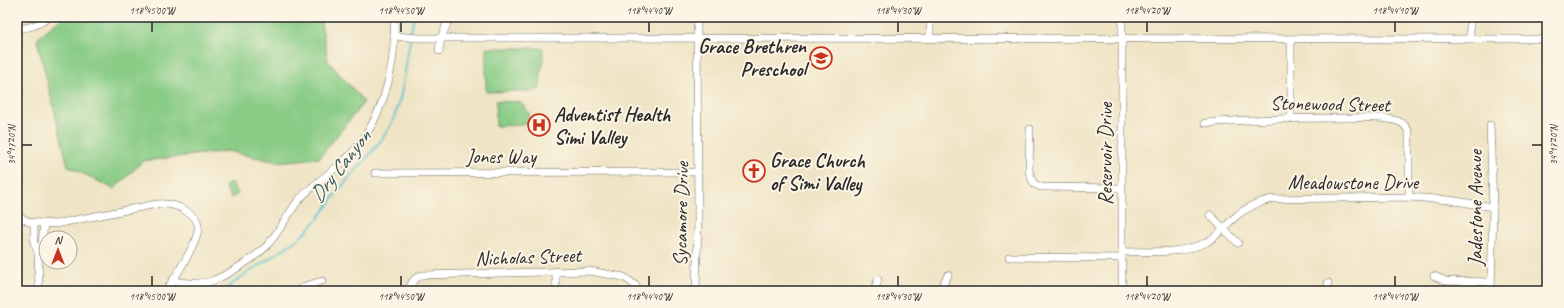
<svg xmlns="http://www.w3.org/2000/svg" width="1564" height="308" font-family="Caveat,sans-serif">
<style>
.green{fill:#89cc86;stroke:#5a7c58}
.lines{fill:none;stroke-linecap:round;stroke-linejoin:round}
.stream{stroke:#57c3cf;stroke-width:2}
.street-casing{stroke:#706c61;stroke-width:8}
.street{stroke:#fff;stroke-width:7}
.ticks{fill:none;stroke:#2b2b2b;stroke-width:1.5}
.labels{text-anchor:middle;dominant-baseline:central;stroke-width:4;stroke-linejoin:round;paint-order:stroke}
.poi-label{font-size:20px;font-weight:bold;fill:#2b2b2b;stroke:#fcf5e5;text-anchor:start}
.street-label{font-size:20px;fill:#2b2b2b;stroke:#fcf5e5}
.water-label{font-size:21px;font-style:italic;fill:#38595c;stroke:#fcf5e5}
.neatline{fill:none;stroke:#2b2b2b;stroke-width:1.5}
.ticks-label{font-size:10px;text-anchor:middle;fill:#2b2b2b}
</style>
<rect width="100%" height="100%" fill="#fcf5e5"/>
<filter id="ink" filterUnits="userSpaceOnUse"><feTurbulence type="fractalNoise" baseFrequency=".025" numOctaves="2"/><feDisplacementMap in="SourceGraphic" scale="8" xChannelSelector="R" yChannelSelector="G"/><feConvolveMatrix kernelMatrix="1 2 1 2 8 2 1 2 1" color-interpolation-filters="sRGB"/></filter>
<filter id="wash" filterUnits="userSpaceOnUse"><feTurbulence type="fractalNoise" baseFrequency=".012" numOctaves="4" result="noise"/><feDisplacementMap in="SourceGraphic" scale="16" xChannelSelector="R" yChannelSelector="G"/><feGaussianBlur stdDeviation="0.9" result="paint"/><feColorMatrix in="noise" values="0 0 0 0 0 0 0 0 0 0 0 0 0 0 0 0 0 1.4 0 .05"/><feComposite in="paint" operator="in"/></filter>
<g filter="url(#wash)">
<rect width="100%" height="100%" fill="#efe4c5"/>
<g class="green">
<polygon points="63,17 320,17 328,61 364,102 319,158 277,162 228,151 143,161 114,189 68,166 37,40 41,35"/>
<polygon points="486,48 543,48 543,65 541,69 540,88 535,91 486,92"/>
<polygon points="496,101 520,102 529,112 529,123 521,125 496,126"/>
<polygon points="232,182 238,194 231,198 225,186"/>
</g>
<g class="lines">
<g class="stream">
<polyline points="410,35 414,17"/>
<path d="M224,291C246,271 274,257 298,239C316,225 326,207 339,190C356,168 382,145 393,120C404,94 405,67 410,40"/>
</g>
</g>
</g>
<g filter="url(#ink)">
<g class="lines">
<g class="street-casing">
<g id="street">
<polyline points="930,17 930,39"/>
<polyline points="1122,17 1122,291"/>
<path d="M17,28C29,29 40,24 49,17"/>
<polyline points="394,36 419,38 1547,39"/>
<polyline points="1470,38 1470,17"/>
<polyline points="439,51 441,38 450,17"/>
<polyline points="1291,118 1291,39"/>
<path d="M1205,123C1253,119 1300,118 1348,118C1363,118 1387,116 1400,122C1405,124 1407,128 1409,133V197"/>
<polyline points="1490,125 1493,207 1491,291"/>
<polyline points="1030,129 1029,172 1034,184 1041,187 1121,188"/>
<polyline points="375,173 698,172"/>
<path d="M17,215L29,222L55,224L157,204C168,203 177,205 186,211C192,214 197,218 198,225C201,238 174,279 166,291"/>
<polyline points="1210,215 1238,243"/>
<polyline points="34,223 34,243 38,252"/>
<path d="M1122,252C1149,251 1181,255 1207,242C1218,236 1225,226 1234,218C1245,208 1258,202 1272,199L1409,197L1449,200L1493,207"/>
<polyline points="1009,257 1122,258"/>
<polyline points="556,271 556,291"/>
<polyline points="1434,276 1446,281 1491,282"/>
<path d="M172,281C183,283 204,285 214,280C228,275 260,255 269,243C280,230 288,214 298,201C311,186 329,174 344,161C382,126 397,68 394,17"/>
<polyline points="39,291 38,252 42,244 44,224"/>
<polyline points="299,291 305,286 322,281"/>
<path d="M409,291C410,283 414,278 422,275L589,271L624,277L636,286"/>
<polyline points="696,291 698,220 697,17"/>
<polyline points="874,291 878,280"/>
<polyline points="942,291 942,286 948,275"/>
<polyline points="1328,291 1328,283"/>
</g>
</g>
<use href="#street" class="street"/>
</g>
</g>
<path class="ticks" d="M152,22V32M401,22V32M649,22V32M898,22V32M1147,22V32M1395,22V32M22,145H32M1532,145H1542M152,276V286M401,276V286M649,276V286M898,276V286M1147,276V286M1395,276V286"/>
<defs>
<g id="school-ring" transform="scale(1.15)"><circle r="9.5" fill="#fcf5e5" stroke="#c8321e" stroke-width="1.5"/><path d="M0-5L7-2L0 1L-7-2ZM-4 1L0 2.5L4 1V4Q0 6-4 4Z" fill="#c8321e"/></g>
<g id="hospital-ring" transform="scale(1.15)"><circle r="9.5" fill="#fcf5e5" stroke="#c8321e" stroke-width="1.5"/><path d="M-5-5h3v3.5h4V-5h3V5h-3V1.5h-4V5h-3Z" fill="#c8321e"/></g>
<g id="church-ring" transform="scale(1.15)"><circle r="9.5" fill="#fcf5e5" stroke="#c8321e" stroke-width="1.5"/><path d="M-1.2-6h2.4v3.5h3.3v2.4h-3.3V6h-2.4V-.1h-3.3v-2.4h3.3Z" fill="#c8321e"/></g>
</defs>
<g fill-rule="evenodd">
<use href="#school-ring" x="821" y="58"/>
<use href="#hospital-ring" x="539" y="125"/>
<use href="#church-ring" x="754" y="171"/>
</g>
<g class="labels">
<g class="poi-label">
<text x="806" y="46" text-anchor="end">Grace Brethren<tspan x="806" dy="23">Preschool</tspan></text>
<text x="554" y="114">Adventist Health<tspan x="554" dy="23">Simi Valley</tspan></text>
<text x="770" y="160">Grace Church<tspan x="770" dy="23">of Simi Valley</tspan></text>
</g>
<g class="street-label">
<text transform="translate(1330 104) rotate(1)">Stonewood Street</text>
<text transform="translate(1105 154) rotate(-90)">Reservoir Drive</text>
<text x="501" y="156">Jones Way</text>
<text x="1353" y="182">Meadowstone Drive</text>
<text transform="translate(1475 208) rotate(-90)">Jadestone Avenue</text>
<text transform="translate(681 214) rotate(-89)">Sycamore Drive</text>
<text transform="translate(528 257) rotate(-2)">Nicholas Street</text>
</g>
<g class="water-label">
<text transform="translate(340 166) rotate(-52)">Dry Canyon</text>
</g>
</g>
<rect width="1564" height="308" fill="none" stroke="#fcf5e5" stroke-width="44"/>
<g transform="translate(58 250)"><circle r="19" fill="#fcf5e5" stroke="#a8a49b"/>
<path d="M0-3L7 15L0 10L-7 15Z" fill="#c8321e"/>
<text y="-6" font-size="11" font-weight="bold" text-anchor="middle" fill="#2b2b2b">N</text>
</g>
<rect x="22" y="22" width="1520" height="264" class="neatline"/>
<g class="ticks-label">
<text x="152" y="14">118°45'00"W</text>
<text x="401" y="14">118°44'50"W</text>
<text x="649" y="14">118°44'40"W</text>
<text x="898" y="14">118°44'30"W</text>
<text x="1147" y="14">118°44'20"W</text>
<text x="1395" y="14">118°44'10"W</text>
<text transform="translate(11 145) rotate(-90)" y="4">34°17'20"N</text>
<text transform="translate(1553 145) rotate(-90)" y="4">34°17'20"N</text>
<text x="152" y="300">118°45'00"W</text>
<text x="401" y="300">118°44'50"W</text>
<text x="649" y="300">118°44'40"W</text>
<text x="898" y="300">118°44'30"W</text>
<text x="1147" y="300">118°44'20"W</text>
<text x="1395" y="300">118°44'10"W</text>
</g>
</svg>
